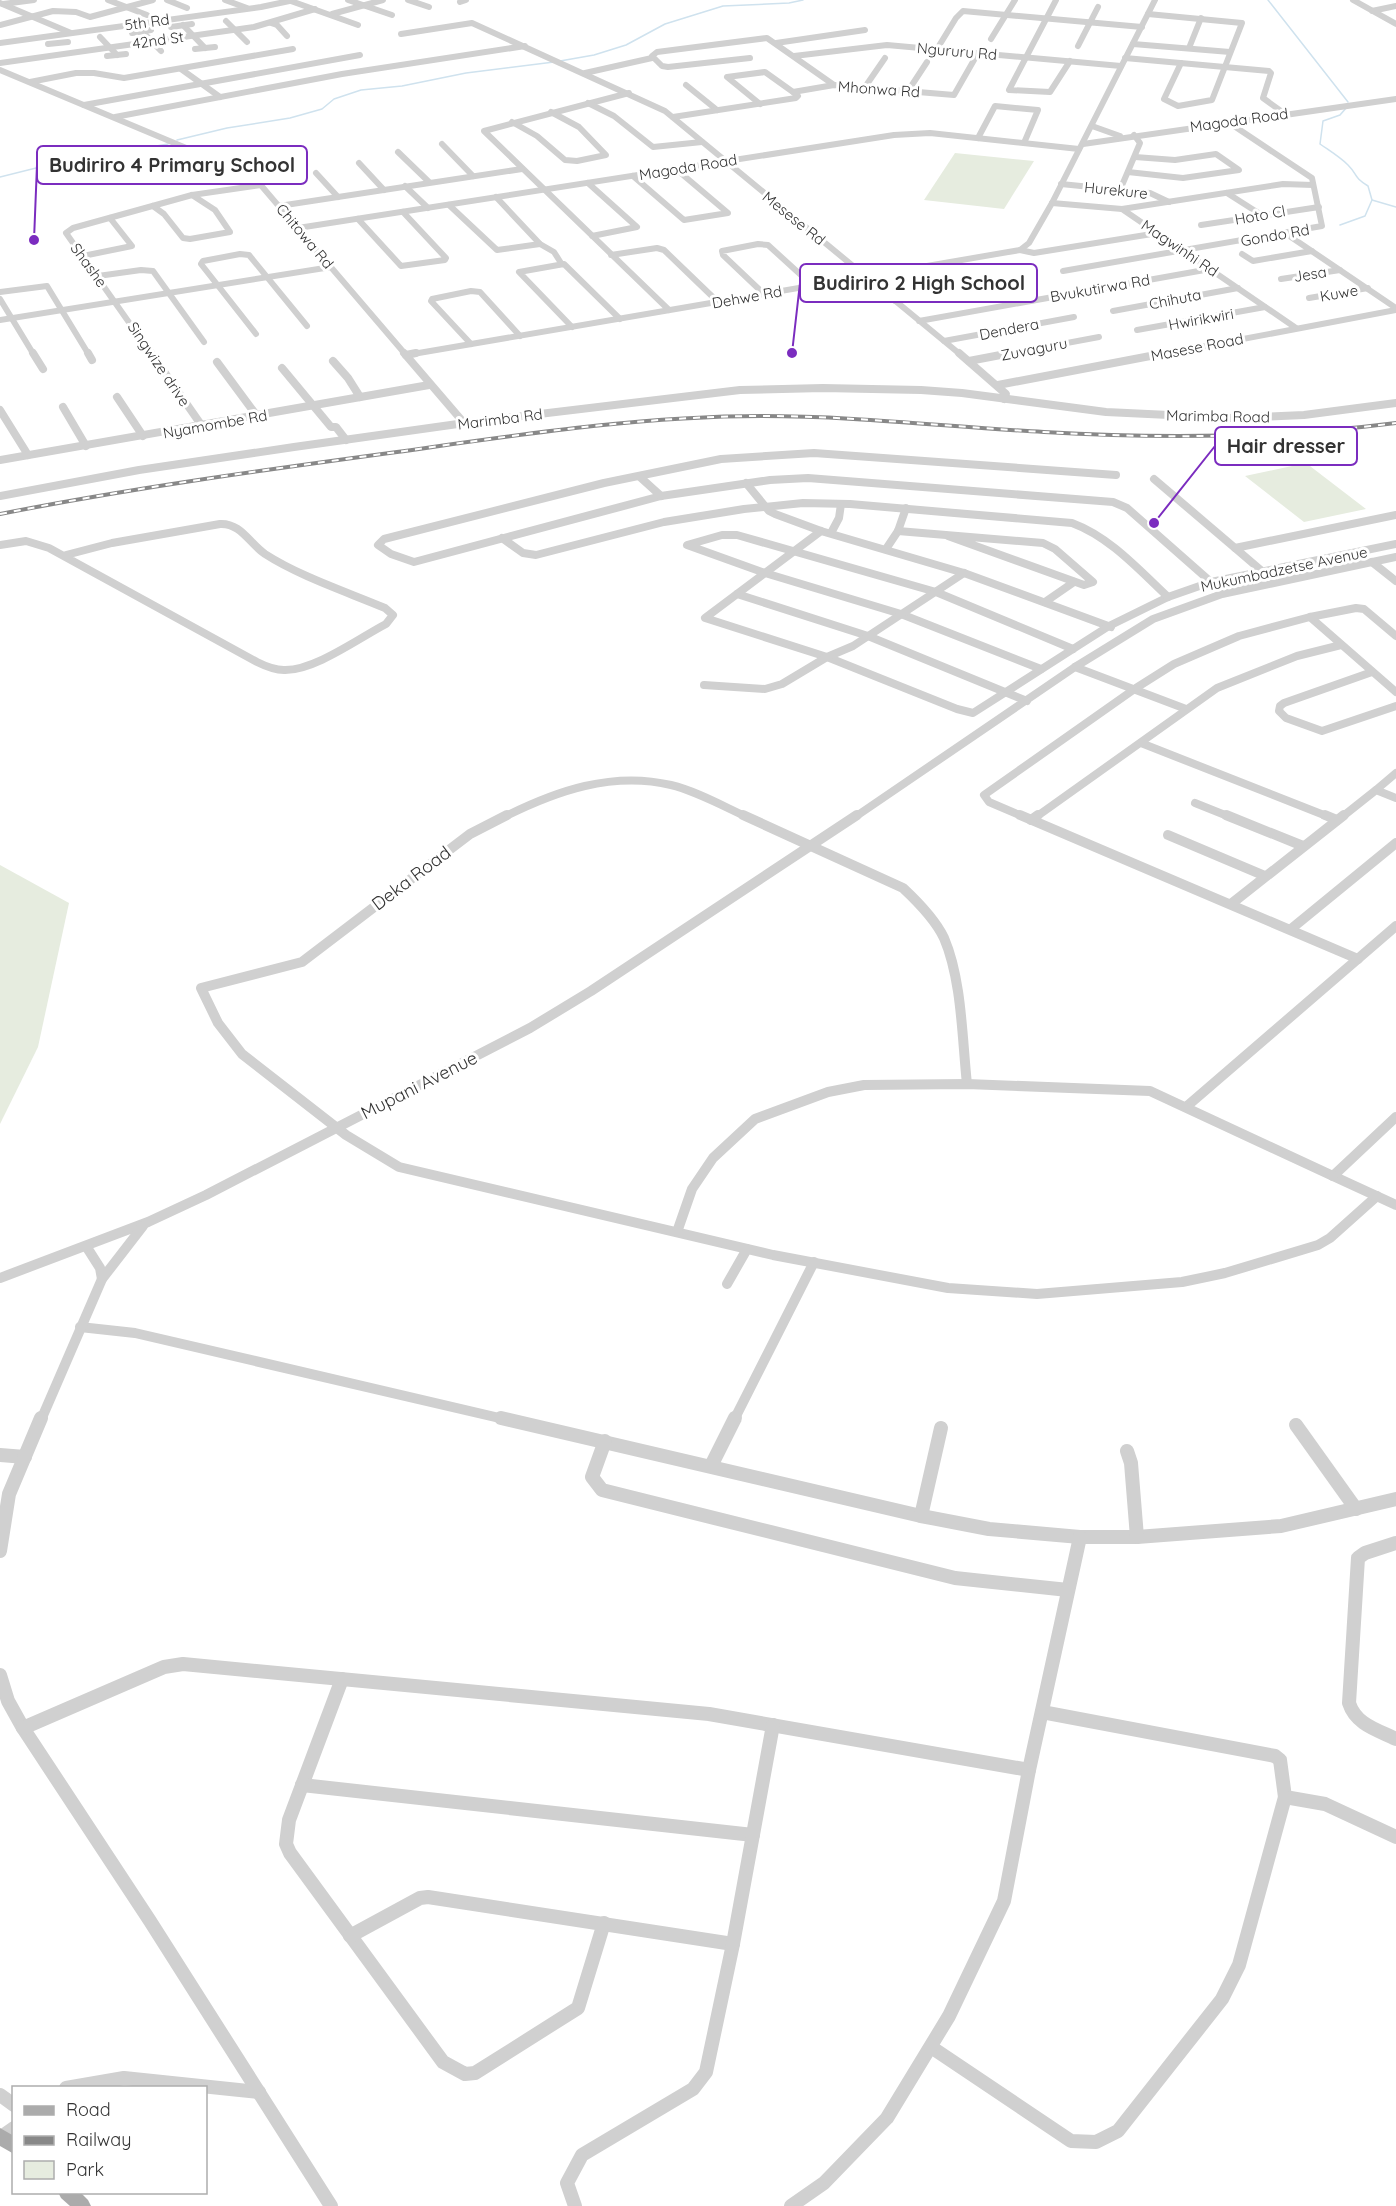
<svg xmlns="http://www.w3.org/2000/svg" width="1396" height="2206" font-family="Quicksand,sans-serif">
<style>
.green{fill:#e6ecdf}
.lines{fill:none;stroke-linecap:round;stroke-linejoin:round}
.stream{stroke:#cfe2ee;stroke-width:1.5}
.minor-far3{stroke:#d0d0d0;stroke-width:6}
.minor-far2{stroke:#d0d0d0;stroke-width:8}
.minor-far1{stroke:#d0d0d0;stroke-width:10}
.minor{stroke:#d0d0d0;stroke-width:14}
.major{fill:#ababab;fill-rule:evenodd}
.rail-casing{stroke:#888;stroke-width:4}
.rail{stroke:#fff;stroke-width:2;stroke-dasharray:7;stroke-linecap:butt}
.labels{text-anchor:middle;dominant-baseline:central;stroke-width:6;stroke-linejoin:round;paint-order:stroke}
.far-street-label{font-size:15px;fill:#333;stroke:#fff}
.street-label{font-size:18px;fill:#333;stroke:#fff}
.leader{fill:none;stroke:#7b2cbf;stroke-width:2}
.callout-dot{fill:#7b2cbf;stroke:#fff;stroke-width:2}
.callout{fill:#fff;stroke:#7b2cbf;stroke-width:2}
.callout-label{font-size:20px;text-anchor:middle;font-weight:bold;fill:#333}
</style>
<rect width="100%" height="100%" fill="#fff"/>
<g class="green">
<polygon points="955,153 1034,161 1004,209 924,200"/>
<polygon points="1306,463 1366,509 1304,522 1245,476"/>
<polygon points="0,865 69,903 38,1047 0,1124"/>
</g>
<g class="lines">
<g class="stream">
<polyline points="1268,0 1348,102"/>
<polyline points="560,61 594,55 626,45 665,24 723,6 789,3 803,0"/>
<polyline points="177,140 227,128 290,118 322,109 334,99 361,90 402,86 466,73 554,62"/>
<polyline points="0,177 52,164 168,144"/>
<polyline points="1372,200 1396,207"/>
<path d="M1340,225L1365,216L1372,200L1368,186C1353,177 1358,175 1348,165C1340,157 1330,151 1320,144L1323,121L1340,115L1347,107"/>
</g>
<g class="minor-far3">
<polyline points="108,0 147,15"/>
<polyline points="167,0 187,8"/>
<polyline points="225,0 247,8"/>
<polyline points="288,0 358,25"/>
<polyline points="348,0 392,15"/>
<polyline points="408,0 429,7"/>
<polyline points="1056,0 1009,90 1050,92 1070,61"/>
<polyline points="1353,0 1396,24"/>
<polyline points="460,2 466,0"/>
<polyline points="0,3 71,33"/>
<polyline points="3,4 34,0"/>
<polyline points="1372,11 1396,6"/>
<polyline points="332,14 383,0"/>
<polyline points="1148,14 1242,23 1212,100 1178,106 1164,99 1181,63"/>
<polyline points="226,21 247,42"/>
<polyline points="271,23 277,25 287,36"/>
<polyline points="0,25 53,11 76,12 90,17 153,0"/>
<polyline points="183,25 205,48"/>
<polyline points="171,27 192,24"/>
<polyline points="142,31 161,51"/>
<polyline points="132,33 151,30"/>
<polyline points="401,34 472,23 665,111 961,355"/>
<polyline points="100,37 117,55"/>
<polyline points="991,39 1015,0"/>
<polyline points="0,43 261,7 294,0"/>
<polyline points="776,43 865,30"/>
<polyline points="48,44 68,42"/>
<polyline points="1133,44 1230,52"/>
<polyline points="1078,46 1098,7"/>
<polyline points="1189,48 1201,18"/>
<polyline points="195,49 215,47"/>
<polyline points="937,49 956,18 963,11 1142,27"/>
<polyline points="107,56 126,54"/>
<polyline points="794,56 887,45 1121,66"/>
<polyline points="750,58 668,67 662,66 652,56 657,52 767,38 834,85"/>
<polyline points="1125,58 1269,71 1271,73 1263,98 1285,114"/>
<polyline points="0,63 254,27 315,9"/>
<polyline points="181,69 220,97"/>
<polyline points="0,70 253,176 406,355"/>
<polyline points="585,73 652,58"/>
<polyline points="30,82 76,73 94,73 124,78 293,49"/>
<polyline points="686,85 717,110"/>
<polyline points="865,87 885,58"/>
<polyline points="908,91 927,62"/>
<polyline points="629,93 484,131 669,310"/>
<polyline points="588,103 614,116 653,147 702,142"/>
<polyline points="760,104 727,77 765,72 793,92"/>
<polyline points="84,105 360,55"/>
<polyline points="115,117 342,74 525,46"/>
<polyline points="673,117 796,98 798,96 793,92 834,85 954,95 978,53"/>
<polyline points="512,122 537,136 565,160 577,161 606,155 579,127 551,112"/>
<polyline points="1092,126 1120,136"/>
<polyline points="978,138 995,106 1038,110 1024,143"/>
<polyline points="442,144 473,176"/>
<polyline points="1083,144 1396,99"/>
<polyline points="398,152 429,182"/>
<polyline points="359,163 384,190"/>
<polyline points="1128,172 1183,178 1239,170 1216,154 1175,160 1135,157"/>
<polyline points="316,173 338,197"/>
<polyline points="633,176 684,220 728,213 676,169"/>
<polyline points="588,183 637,227 592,236"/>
<polyline points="1061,184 1150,193 1169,202"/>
<polyline points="405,186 428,208"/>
<polyline points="1120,190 1140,143 1134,135"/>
<polyline points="1227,193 1260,214"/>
<polyline points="1052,203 1122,209 1296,328"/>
<polyline points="449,205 497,250 540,244 496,197"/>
<polyline points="153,206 164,214 183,238 190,239 230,232 215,210 192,195"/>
<polyline points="279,206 522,169"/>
<polyline points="1122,209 1283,184 1313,185"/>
<polyline points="358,219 401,266 445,260 446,258 403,212"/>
<polyline points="1201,225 1319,207"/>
<polyline points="298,228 894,135 930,133 1079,149"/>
<polyline points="1285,233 1396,308"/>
<polyline points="540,244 554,252 561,263"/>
<polyline points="1020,250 1034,253 1158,233"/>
<polyline points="1242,254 1253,261 1312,251"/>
<polyline points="611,255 657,248 664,250 718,302"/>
<polyline points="83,256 132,246 110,218"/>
<polyline points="1063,271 1322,226 1312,178 1228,122"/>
<polyline points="98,276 141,270 153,271 204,342"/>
<polyline points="1281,279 1340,270"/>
<polyline points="0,292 47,286 89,355"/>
<polyline points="764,294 723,255 722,251 758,244 768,245 813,286"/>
<polyline points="1309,298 1368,288"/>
<polyline points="0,299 34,355"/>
<polyline points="895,301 1021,278"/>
<polyline points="1113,311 1238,288"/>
<polyline points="0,320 331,267"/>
<polyline points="919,321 1210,269"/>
<polyline points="572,327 519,272 564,264 620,319"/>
<polyline points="1137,330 1265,307"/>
<polyline points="256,334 201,264 203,261 240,254 249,255 307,326"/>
<polyline points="944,341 1074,317"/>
<polyline points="471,344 431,301 432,299 471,291 480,292 520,336"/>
<polyline points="152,355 66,233 73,228 192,195 261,185"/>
<polyline points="407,355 1020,250 1029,243 1052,203 1155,0"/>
<polyline points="1003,355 1099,337"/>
<polyline points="1158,355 1396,310"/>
</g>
<g class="minor-far2">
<polyline points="33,353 43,369"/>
<polyline points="88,353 92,360"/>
<polyline points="151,353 202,426"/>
<polyline points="404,353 464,423"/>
<polyline points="959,353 1006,394 1004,399"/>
<polyline points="406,355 416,353"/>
<polyline points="333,361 348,378 360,397"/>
<polyline points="969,361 1011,353"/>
<polyline points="217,362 257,416"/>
<polyline points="282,368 331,427 336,427 346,440"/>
<polyline points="998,385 1166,353"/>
<polyline points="117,397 143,436"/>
<polyline points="63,407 86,446"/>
<polyline points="0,410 28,455"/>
<polyline points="0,460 429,385"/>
<polyline points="1116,475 814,453 721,459 604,483 384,539 378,545 391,554 414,562 661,496 770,480 808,478 1113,502 1127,508 1211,582"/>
<polyline points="640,477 661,496"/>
<polyline points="1154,479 1235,548"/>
<polyline points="746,483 769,511 775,514 821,531 964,573 1111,627"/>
<polyline points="0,496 139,470 294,447 472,422 740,390 823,388 921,390 962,393 1106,412 1232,418 1304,415 1396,403"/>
<polyline points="821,531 705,618 827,657 957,709 973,713 1109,626 1168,597 1211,582 1396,544"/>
<polyline points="898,531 1043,543 1055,549 1093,582 1084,585 948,536"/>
<polyline points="831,533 839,518 841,504"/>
<path d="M502,538L523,553L536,555L664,522L744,509L803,503L850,504L1072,523C1110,537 1139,570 1168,597"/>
<path d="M0,545L26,541L49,548L257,662C265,666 274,670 284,670C314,671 359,638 386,624L393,615L385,608C347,592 299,576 265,554C249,543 241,523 220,524L112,543L66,555"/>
<polyline points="886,549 898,531 906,508"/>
<polyline points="1372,562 1396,581"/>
<polyline points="1263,572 1235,548 1396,515"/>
<polyline points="737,594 868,636 1027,701"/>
<polyline points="1045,602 1074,582"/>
<polyline points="1310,617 1396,692"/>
<polyline points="1075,667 1186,709"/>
<polyline points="1041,669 901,614 765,573 687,545 722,535 737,535 936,592 1073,649"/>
<polyline points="1372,672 1284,703 1280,706 1279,711 1286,718 1322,731 1396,706"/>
<polyline points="704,685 765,689 782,684 827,657 853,646 964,573"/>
<polyline points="1141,743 1329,817"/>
<polyline points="1376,790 1396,773"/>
<polyline points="1195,803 1230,817"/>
<path d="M504,817C556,791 612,771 671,785C696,791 723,806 747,817"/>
<polyline points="855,817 1075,667 1153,619 1222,594 1396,557"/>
<polyline points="1024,817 989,802 984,795 1136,688 1174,664 1239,636 1310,617 1356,608 1364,609 1396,636"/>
<polyline points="1036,817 1217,688 1297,656 1341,645"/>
<polyline points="1342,817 1376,790 1396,798"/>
</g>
<g class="minor-far1">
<polyline points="507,815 470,834 302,962 201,988 218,1023 242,1054 346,1135 399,1167 773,1255 948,1288 1037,1294 1182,1282 1225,1273 1318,1245 1330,1238 1377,1196"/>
<path d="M743,815L903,888C918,902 935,919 944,938C962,980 962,1038 967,1084"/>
<polyline points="1020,815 1358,959"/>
<polyline points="1226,815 1303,846"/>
<polyline points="1325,815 1337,820"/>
<polyline points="1031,820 1038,815"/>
<polyline points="1168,835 1265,876"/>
<polyline points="1231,904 1344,815"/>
<polyline points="1291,929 1396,843"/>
<polyline points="1186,1107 1396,926"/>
<polyline points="1396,1117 1333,1176 1396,1205"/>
<polyline points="677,1232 692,1189 713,1158 755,1119 828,1092 864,1085 967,1084 1150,1091 1333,1176"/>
<polyline points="86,1246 100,1268 102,1279"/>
<polyline points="0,1278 148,1222 206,1195 530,1028 591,991 857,815"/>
<polyline points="727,1284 747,1249"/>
<polyline points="80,1327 135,1333 508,1420"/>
<polyline points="41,1420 102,1279 143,1226"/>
<polyline points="734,1420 814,1262"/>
</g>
<g class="minor">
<polyline points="501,1418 921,1516 989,1529 1080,1537 1137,1537 1281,1526 1396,1499"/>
<polyline points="1296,1425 1356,1509"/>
<polyline points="605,1441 592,1477 602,1490 955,1578 1068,1590"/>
<polyline points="1127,1451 1131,1463 1137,1537"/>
<polyline points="0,1455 25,1457"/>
<polyline points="711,1466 735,1418"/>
<polyline points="921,1516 941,1428"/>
<path d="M1396,1543L1365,1553L1358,1558L1349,1703C1356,1725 1378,1730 1396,1739"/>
<polyline points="0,1551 9,1494 41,1418"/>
<polyline points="0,1675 8,1701 23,1728 150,1921 331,2206"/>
<polyline points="342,1679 289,1820 286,1844 290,1853 443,2062 465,2074 475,2073 578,2008 604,1923"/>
<polyline points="1042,1712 1275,1756 1280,1760 1285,1797 1325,1804 1396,1837"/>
<polyline points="23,1728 164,1667 183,1664 709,1714 1029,1770"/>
<polyline points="302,1785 753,1835"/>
<polyline points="350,1936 420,1898 428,1897 733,1944"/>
<polyline points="931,2047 1071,2141 1096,2142 1118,2131 1222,1999 1239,1965 1285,1797"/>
<polyline points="66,2088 124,2078 259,2092"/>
<polyline points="0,2095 14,2105"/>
<polyline points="1,2137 14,2128"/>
<polyline points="575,2206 567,2183 582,2155 693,2089 706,2072 733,1944 773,1725"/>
<polyline points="791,2206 824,2183 887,2118 949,2016 1004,1901 1029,1770 1080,1537"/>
</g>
<g class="major">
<polygon points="0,2128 14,2136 14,2154 0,2146"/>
<polygon points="58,2192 80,2192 88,2200 91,2206 70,2206 61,2198"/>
</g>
<g class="rail-casing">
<path id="rail" d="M0,514C132,488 264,470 397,452C518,435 640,416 762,416C856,416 950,427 1044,432C1162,439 1279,438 1396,423"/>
</g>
<use href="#rail" class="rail"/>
</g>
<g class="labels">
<g class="far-street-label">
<text transform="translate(147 22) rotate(-8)">5th Rd</text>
<text transform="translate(158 40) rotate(-8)">42nd St</text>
<text transform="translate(957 51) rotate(5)">Ngururu Rd</text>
<text transform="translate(879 89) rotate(4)">Mhonwa Rd</text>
<text transform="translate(1239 120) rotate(-8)">Magoda Road</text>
<text transform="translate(688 167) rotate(-9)">Magoda Road</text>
<text transform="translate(1116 190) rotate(6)">Hurekure</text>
<text transform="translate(1260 215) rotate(-10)">Hoto Cl</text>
<text transform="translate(794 218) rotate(39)">Mesese Rd</text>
<text transform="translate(1275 235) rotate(-10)">Gondo Rd</text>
<text transform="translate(305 236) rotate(50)">Chitowa Rd</text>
<text transform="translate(1180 248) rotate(34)">Magwinhi Rd</text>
<text transform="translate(89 265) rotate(54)">Shashe</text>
<text transform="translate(1310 274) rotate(-9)">Jesa</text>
<text transform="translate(1100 288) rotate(-10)">Bvukutirwa Rd</text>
<text transform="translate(1339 293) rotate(-10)">Kuwe</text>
<text transform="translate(747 297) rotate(-10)">Dehwe Rd</text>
<text transform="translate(1175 299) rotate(-11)">Chihuta</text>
<text transform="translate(1201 319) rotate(-10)">Hwirikwiri</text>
<text transform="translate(1009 329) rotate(-11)">Dendera</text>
<text transform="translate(1197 347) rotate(-11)">Masese Road</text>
<text transform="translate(1034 349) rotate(-11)">Zuvaguru</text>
<text transform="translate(159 364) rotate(56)">Singwize drive</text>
<text transform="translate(1218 416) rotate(1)">Marimba Road</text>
<text transform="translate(500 419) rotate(-7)">Marimba Rd</text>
<text transform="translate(215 424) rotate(-10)">Nyamombe Rd</text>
<text transform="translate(1284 569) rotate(-12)">Mukumbadzetse Avenue</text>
</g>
<g class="street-label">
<text transform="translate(411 878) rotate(-37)">Deka Road</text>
<text transform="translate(419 1085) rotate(-27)">Mupani Avenue</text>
</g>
</g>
<path class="leader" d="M34 240L37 165M792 353L800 283M1154 523L1215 446"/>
<g class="callout-dot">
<circle cx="34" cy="240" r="6"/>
<circle cx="792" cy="353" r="6"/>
<circle cx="1154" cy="523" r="6"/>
</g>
<g class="callout">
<rect x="37" y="146" width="270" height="38" rx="6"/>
<rect x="800" y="264" width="237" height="38" rx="6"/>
<rect x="1215" y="427" width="142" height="38" rx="6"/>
</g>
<g class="callout-label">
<text x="172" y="172">Budiriro 4 Primary School</text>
<text x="919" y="290">Budiriro 2 High School</text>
<text x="1286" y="453">Hair dresser</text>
</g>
<rect x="12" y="2086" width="195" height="108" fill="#ffffff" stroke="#adadad" stroke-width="1.5"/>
<rect x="24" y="2106" width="30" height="9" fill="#ababab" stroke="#adadad" stroke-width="1.5"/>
<text x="66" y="2116" font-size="18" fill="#333333">Road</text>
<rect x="24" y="2136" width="30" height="9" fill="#888888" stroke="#adadad" stroke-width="1.5"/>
<text x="66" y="2146" font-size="18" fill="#333333">Railway</text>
<rect x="24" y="2161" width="30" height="18" fill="#e6ecdf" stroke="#adadad" stroke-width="1.5"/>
<text x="66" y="2176" font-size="18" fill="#333333">Park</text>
</svg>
